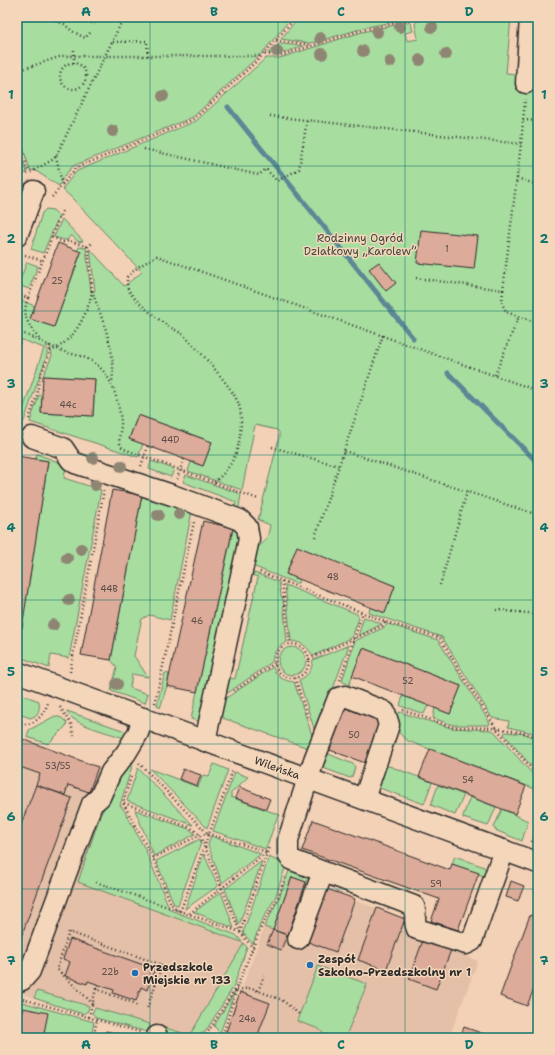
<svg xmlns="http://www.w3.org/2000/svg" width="555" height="1055" font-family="'Shantell Sans',sans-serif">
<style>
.built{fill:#e4c0a8}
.green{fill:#a8dda0;stroke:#6a8466}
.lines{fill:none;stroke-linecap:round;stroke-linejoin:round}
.stream{stroke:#5c8795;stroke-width:5}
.building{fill:#dcab99;stroke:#2b2b2b}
.minor-casing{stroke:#2b2b2b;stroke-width:23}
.path{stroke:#2b2b2b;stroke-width:2.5;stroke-dasharray:1 3;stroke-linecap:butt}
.minor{stroke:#f4d7ba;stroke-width:20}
.tree{fill:#8f8573}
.grid{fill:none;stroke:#0f766e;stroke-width:1;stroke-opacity:0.55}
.poi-dot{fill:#1f6fb2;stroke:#f4d7ba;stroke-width:1.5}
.labels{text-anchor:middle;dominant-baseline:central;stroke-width:3;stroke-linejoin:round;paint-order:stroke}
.number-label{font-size:9px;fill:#574b46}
.park-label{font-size:11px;fill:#3e463d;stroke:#f4d7ba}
.street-label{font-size:11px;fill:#2b2b2b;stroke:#f4d7ba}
.poi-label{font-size:11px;font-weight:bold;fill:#2b2b2b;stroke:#f4d7ba;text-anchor:start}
.neatline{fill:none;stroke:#0f766e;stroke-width:1.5}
.grid-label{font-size:13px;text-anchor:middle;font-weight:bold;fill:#0f766e}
</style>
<rect width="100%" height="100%" fill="#f3d1b6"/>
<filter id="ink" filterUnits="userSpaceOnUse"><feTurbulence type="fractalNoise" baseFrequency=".025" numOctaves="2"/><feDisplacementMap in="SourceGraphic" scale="8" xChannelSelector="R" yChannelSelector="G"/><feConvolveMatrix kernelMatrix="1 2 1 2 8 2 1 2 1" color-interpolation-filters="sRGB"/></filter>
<g filter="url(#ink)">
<g class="built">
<polygon points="17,737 121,776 100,816 78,882 244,943 190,1035 37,991 34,998 17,992"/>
<polygon points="292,877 405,919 423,940 478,961 449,1038 231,1038 225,1035 264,927 273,930"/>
</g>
<g class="green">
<polygon points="17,17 292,17 263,52 193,117 73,166 63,178 59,186 36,171 30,170 17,129"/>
<polygon points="299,17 409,17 408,19 367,27 316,42 308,43 281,39"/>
<path d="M435,17H511L506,73L518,74L519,82L538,84V734L508,727L509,721L492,718L442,637L369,613L370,607L385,613L395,586L297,547L286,574L299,580L298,583H295L255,567L251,564L255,548C267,543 268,536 270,525L258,520L279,438V432L277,430L255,425L242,490L188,471L191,462L203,466L212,442L138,415L129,439L143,444L138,457L30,422L39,395L42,396L41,413L93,416L95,379L43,376L52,356L50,345L45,348H47V355L17,441V427L44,348L17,338V299L35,306L30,319L54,327L81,253L77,251L79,247L86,248L91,292L95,291L90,249L124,286L142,272L71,197L62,189L77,171L196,121L266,58H280L362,32L409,22L411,24L413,31L405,33L407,41L418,39L415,24L417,21Z"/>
<polygon points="280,44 282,44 303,46 277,55 268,53"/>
<polygon points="17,142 27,172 23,175 21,182 18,181 22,170 17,156"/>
<polygon points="46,209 53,210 59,216 43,253 31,249 42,213"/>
<polygon points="62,219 83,241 79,242 71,235 67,240 64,240 54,237"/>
<polygon points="27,262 38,266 29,289 18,285"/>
<polygon points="37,454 66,465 64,478 101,490 69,658 51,655 49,668 17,656 48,461 35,459"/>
<polygon points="151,461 174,469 171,477 149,469"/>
<polygon points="186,475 241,494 238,514 233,512 236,502 183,482"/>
<polygon points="142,495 192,511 170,620 149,615 142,619 141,622 134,656 148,677 132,674 130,688 148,694 145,703 111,691 117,667 111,660"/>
<polygon points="234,525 241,533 201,722 191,719"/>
<path d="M255,573L279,582L281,596L283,599L287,642C278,646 273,652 272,662L222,697L226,677L235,679L258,577L249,574Z"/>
<path d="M285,585L357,614L359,618L352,637L313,656C307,646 302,642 291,641Z"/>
<polygon points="364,617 382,624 358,636"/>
<polygon points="388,624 438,640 490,723 489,725 453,725 433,718 435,708 450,714 461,686 363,648 349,685 342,681 355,641 383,628"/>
<path d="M349,645L316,735L299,680C308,676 312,670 313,660Z"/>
<circle cx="292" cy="661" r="14"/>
<path d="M273,667C276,677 284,681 294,682L314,741L311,749L217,716L220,702Z"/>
<polygon points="165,673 169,674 167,686 160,708 157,705"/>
<path d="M17,693L39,701C40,709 39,716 30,718L17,713Z"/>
<polygon points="403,696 428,705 424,714 401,706 400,705"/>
<path d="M67,711L131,733L127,739C114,734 69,724 67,711Z"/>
<path d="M399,712L451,728L491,730L494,731L538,780V790L408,741C399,735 390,722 399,712Z"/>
<polygon points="55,716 62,718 67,723 66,726 48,744 27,737 29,730"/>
<polygon points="505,732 525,734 538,739 538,774 504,734"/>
<polygon points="137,750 120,805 124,810 146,851 170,910 236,935 247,947 234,986 205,1032 192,1038 161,1035 162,1027 190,1035 244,943 78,882 100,816 121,775"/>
<polygon points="326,753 353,764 355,767 352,777 350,778 318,766"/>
<polygon points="214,764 228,770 207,828 150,769 198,787 203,775 209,776"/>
<polygon points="389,766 432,782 424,804 374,786 385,767"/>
<polygon points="138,768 193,825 127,801"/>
<polygon points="235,772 248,777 231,793 231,797 280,815 276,820 266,849 213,831"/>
<polygon points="438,785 464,795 455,815 431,805"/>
<polygon points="470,797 496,807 488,826 463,818 463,816"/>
<polygon points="502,809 528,821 522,841 495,830 494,827"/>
<polygon points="135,810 189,829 195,834 154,856"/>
<polygon points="211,836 261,854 222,883 208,845"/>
<polygon points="200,839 201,843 178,905 174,904 156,861"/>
<polygon points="204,854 218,886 185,909"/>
<polygon points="455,856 484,867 489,878 452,864"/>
<polygon points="269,857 286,865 275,898 261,922 253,944 243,933"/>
<polygon points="262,861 239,925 225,889"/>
<polygon points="290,868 309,874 306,882 292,877 273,930 264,927 279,898"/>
<polygon points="221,892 234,928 194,912"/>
<polygon points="318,966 367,984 345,1038 328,1038 319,1029 297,1021"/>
<polygon points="37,991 89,1006 88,1011 83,1014 34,998"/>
<polygon points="235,991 220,1033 214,1026"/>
<polygon points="18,1001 94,1022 91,1038 43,1038 20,1023 17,1022 17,1003"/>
<polygon points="95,1008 150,1024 149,1030 147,1032 96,1018 92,1013"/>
</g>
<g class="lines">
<g class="stream">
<polyline points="228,107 413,338"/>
<polyline points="448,373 538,463"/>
</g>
</g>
<g class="building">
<polygon points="421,230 478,236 474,269 417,263"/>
<polygon points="58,243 81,252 54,327 30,319"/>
<polygon points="379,262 396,283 386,291 369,269"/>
<polygon points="17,339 21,340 17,351"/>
<polygon points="43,376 95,379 93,416 41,413"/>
<polygon points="138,415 212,442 203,466 129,439"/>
<polygon points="17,456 48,461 22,628 17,628"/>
<polygon points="112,490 142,495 111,660 81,655"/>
<polygon points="203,521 233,528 197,692 167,686"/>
<polygon points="297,546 395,586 385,613 286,574"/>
<polygon points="363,648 461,686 450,714 352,676"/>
<polygon points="343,707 381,721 365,763 327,749"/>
<polygon points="17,737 98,767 89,792 68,785 65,795 36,785 40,774 17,766"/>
<polygon points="430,749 526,786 515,814 419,777"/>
<polygon points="183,769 201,775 197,786 179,779"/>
<polygon points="36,785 72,798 17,948 17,835"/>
<polygon points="239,787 270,799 266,809 235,798"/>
<polygon points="313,820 450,870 452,864 479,873 458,930 431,921 439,899 302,850"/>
<polygon points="292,877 306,882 288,935 273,930"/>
<polygon points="511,881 524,886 518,901 506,897"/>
<polygon points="327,889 355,899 336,952 308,942"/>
<polygon points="377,908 405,919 386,970 358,960"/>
<polygon points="530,915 538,918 538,978 527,1006 500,996"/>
<polygon points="273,930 287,935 281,950 267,944"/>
<polygon points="70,939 155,969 147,990 141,987 136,1001 113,993 114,990 88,981 87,984 65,976 70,962 63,959"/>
<polygon points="423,940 451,950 436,989 409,979"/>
<polygon points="240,992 270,1003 257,1037 260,1038 231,1038 225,1035"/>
<polygon points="23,1008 48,1013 43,1038 17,1038"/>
<polygon points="464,1027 495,1038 460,1038"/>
<polygon points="106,1031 130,1036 130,1038 105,1038"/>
<polygon points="283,1033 296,1038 281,1038"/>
</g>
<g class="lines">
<g class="minor-casing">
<g id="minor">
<polyline points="526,83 530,17"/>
<polyline points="17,236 34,191"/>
<polyline points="32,437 63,448 71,460 75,463 172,495 240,520 247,527 249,539 205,741"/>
<polyline points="17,672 538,863"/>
<path d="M364,799L389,725L385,712L381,710L345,696L338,698L314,760L288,840V855L292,860L414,906C417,913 413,921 417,929L466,944L472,941L504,850"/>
<polyline points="298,939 323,872"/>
<polyline points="17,982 22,980 30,971 92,804 100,797 111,772 126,753 138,733 143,718"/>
<polyline points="157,1038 157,1036"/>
</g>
</g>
<g class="path">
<polyline points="45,17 64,24 72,31 85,38 92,31"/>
<polyline points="76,17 95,24"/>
<polyline points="276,41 311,45"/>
<polyline points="113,42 147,41 148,56"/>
<polyline points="265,54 279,56 362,30 425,17"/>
<polyline points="74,63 74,48"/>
<circle cx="73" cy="76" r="13"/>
<polyline points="17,71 62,56 262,56"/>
<polyline points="270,116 521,144"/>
<polyline points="523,120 538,121"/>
<polyline points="17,135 29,172"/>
<polyline points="144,149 259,175 266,169 277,181 299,169 307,120"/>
<polyline points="56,156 62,184"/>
<polyline points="27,174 54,159 56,156 124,17"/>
<polyline points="517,178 538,185"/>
<polyline points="52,197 76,168 194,119 262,56 296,17"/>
<polyline points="52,237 63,242 70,241 88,247"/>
<polyline points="25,255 43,261"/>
<polyline points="416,278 503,290 521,144 525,99"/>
<polyline points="503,290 502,303 506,312 538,323"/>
<polyline points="92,291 88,247 93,242"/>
<polyline points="17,294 28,298 62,211"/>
<path d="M28,298C21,316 29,326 40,340"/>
<path d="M17,331C32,337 47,345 62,351C70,354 80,355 88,359C111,370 118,398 121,421C122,431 115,442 124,449L258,499"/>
<path d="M50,351C73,343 88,314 92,291C102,320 117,351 112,382"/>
<polyline points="495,375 519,316"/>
<polyline points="29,419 37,395 40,376 49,356 50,345"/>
<polyline points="272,447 339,466"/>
<polyline points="344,451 538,515"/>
<polyline points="141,466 148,446"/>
<polyline points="177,479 184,459"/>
<path d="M214,482C229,471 238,454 240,435C241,425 242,415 239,405C235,390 194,344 182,334C178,331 173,329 168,326C159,320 132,299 128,289C127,286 127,281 127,277L138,267L157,256L538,391"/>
<polyline points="315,537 383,335"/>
<polyline points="260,572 386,622 440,638 463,676 496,728 538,776"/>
<polyline points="282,581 290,644"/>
<polyline points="440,585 467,492"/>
<polyline points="496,610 538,614"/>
<circle cx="292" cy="661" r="17"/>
<polyline points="309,659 382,626 386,622"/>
<polyline points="70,672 104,490"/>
<polyline points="295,678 309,721"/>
<polyline points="340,680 363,612"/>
<polyline points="234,691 275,663"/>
<polyline points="155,703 194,522"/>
<polyline points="60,707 71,724 74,736"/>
<polyline points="403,710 452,727 496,728 525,733 538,737"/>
<path d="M17,722C33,729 43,716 48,703"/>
<polyline points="17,730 20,723"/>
<polyline points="139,763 208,834"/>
<polyline points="131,777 123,803 153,858 171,904 180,912 233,770"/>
<polyline points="124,803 191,828 200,835 240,932 253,948"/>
<polyline points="533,838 538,838"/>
<polyline points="532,842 538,827"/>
<polyline points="153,858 200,835 209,834 267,852 189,914"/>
<polyline points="96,882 240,932 269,847"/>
<polyline points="96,989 98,984"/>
<polyline points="237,990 251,988 282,1000 299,1014"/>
<polyline points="258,991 264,976"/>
<polyline points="23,999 140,1032"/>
<polyline points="93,1004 57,969 69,932 162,965 147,1009"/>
<polyline points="89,1017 96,989 134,1003 138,1007"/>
<polyline points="93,1038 97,1020"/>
<polyline points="204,1038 237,986"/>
<polyline points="222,1038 239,982 262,925 277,900 286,875"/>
</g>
<use href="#minor" class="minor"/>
</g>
<g class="tree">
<circle cx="400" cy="27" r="6"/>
<circle cx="432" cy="27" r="6"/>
<circle cx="377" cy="32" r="6"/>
<circle cx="320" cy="38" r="6"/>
<circle cx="277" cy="51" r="6"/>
<circle cx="363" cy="51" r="6"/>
<circle cx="322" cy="54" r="6"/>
<circle cx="446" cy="54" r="6"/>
<circle cx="420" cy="60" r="6"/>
<circle cx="390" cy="62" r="6"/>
<circle cx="163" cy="96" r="6"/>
<circle cx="113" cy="131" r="6"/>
<circle cx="93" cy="458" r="6"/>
<circle cx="121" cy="466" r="6"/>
<circle cx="95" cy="485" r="6"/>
<circle cx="179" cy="514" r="6"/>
<circle cx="158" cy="515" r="6"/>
<circle cx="81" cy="549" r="6"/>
<circle cx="67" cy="558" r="6"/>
<circle cx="69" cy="600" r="6"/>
<circle cx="53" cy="625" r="6"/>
<circle cx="117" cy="684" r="6"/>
</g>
</g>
<path class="grid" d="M150,17V1038M278,17V1038M405,17V1038M17,166H538M17,311H538M17,455H538M17,600H538M17,744H538M17,889H538"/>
<g class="poi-dot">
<circle cx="310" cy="965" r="4"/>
<circle cx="135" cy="973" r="4"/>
</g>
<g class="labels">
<g class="number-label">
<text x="447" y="249">1</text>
<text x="57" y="281">25</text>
<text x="68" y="405">44c</text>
<text x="170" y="440">44D</text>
<text x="333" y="577">48</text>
<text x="109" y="589">44B</text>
<text x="197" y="621">46</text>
<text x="408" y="681">52</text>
<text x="354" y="735">50</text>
<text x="58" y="766">53/55</text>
<text x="468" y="780">54</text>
<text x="436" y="884">59</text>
<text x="110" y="972">22b</text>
<text x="247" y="1019">24a</text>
</g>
<g class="park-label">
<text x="360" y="238">Rodzinny Ogród<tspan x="360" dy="13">Działkowy „Karolew”</tspan></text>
</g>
<g class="street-label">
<text transform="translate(277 768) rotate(20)">Wileńska</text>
</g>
<g class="poi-label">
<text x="318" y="959">Zespół<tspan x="318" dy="13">Szkolno-Przedszkolny nr 1</tspan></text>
<text x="143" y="967">Przedszkole<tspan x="143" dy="13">Miejskie nr 133</tspan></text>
</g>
</g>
<rect width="555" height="1055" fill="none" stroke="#f4d7ba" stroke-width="44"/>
<rect x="22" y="22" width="511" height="1011" class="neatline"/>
<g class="grid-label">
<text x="86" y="16">A</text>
<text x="214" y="16">B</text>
<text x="341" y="16">C</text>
<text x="469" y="16">D</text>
<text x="11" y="99">1</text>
<text x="544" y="99">1</text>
<text x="11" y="243">2</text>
<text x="544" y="243">2</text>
<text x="11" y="388">3</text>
<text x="544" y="388">3</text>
<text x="11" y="532">4</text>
<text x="544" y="532">4</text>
<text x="11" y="676">5</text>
<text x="544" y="676">5</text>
<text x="11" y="821">6</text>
<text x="544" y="821">6</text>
<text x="11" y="965">7</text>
<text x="544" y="965">7</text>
<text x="86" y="1049">A</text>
<text x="214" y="1049">B</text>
<text x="341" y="1049">C</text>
<text x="469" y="1049">D</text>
</g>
</svg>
